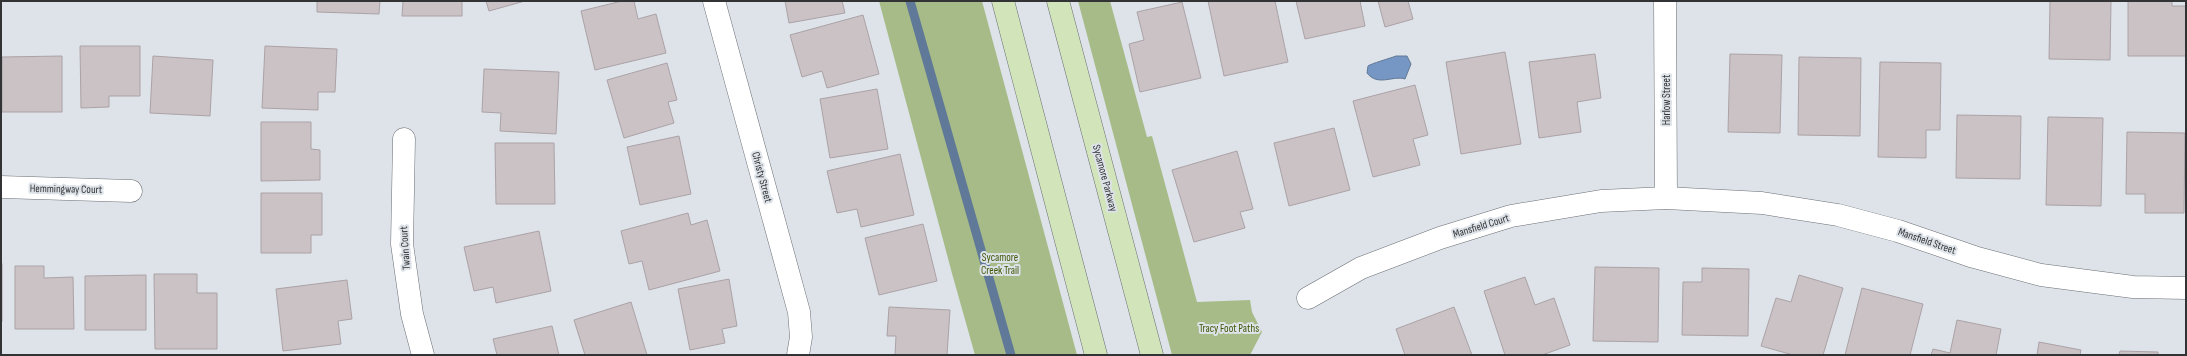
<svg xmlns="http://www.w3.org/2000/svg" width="2187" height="356" font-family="'Sofia Sans Condensed',sans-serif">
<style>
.green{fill:#a6bb87}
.water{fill:#7697c3;stroke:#617998}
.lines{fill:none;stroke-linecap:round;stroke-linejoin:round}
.stream{stroke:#617998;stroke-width:9}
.building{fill:#cbc2c6;stroke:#aba2a6}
.street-casing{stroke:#6b6f75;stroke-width:23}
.secondary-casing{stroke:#6b6f75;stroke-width:23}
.street{stroke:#fff;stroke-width:22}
.secondary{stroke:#d2e4b9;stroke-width:22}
.labels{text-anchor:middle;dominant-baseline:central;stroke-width:4;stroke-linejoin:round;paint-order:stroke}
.street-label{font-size:11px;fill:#313335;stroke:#dde3e9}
.park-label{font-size:11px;fill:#405704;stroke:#dde3e9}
</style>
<rect width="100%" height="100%" fill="#dde3e9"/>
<g class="green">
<polygon points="879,1 982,1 1077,355 975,355 953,277"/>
<polygon points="1078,1 1110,1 1147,137 1152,136 1197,302 1250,300 1252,312 1262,332 1250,355 1172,355"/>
</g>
<path class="water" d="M1396,56H1407L1411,64L1405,79C1393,75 1378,87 1367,73L1368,66C1370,64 1391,58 1396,56Z"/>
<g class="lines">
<polyline class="stream" points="910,1 1011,355"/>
</g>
<g class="building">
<polygon points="317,1 380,1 379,14 317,12"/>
<polygon points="403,1 462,1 462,16 402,16"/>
<polygon points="486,1 525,1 489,11"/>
<polygon points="622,1 634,1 638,19 656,14 666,53 595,70 581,11"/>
<polygon points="785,1 842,1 845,13 789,23"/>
<polygon points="1208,1 1275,1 1288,62 1224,76"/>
<polygon points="1296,1 1360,1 1365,26 1305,39"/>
<polygon points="1378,1 1408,1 1413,19 1385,27"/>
<polygon points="2050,1 2111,1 2110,60 2049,59"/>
<polygon points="2128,1 2172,1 2172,6 2186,6 2186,56 2128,56"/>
<polygon points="1182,2 1201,78 1140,92 1129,44 1144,40 1137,12"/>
<polygon points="863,15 879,74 827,88 822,71 802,77 790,35"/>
<polygon points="80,46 140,46 140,96 109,96 109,107 81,108"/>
<polygon points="265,46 337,49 335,92 318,92 318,110 262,108"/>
<polygon points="1505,52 1521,144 1461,154 1446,62"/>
<polygon points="1595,54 1601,98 1577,102 1581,132 1539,138 1529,62"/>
<polygon points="1730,54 1782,55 1780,133 1728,132"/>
<polygon points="62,56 62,112 2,112 2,57"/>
<polygon points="153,56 213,60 210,116 150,113"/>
<polygon points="1799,57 1861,58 1860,136 1798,135"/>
<polygon points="1880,62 1941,63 1940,130 1926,130 1926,158 1878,157"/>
<polygon points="667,63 677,100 668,102 674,123 624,138 607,80"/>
<polygon points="484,69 559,72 556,134 500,131 501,113 482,112"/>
<polygon points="1415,85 1428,135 1413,139 1420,165 1373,177 1353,101"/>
<polygon points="877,89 888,149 830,158 820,99"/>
<polygon points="1957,115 2021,116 2020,179 1956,178"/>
<polygon points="2048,117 2103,118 2101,206 2046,205"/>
<polygon points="261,122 311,122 311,149 320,150 320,180 261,181"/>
<polygon points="1334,128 1350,190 1289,206 1274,143"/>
<polygon points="2127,132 2185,133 2184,213 2145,213 2145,194 2126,194"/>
<polygon points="679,136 691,194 640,205 627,147"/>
<polygon points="495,143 554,143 555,204 496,204"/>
<polygon points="1237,151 1253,209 1240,212 1245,228 1194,242 1172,170"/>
<polygon points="900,154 914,215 861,227 857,209 837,213 827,171"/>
<polygon points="261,193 322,193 322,235 311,235 311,253 261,253"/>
<polygon points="688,213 691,225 707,220 720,271 649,290 642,261 629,264 621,231"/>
<polygon points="923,224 937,281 879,295 865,238"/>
<polygon points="539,231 551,291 496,303 493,287 474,291 464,247"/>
<rect x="1" y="264" width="1" height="57"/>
<polygon points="15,266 44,266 44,278 73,277 74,329 15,329"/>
<polygon points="1595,267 1659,268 1658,342 1593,341"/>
<polygon points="1702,268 1749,269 1748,336 1682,335 1683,282 1702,282"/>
<polygon points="154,274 197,274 197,293 217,293 217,349 155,349"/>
<polygon points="146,275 146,330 85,330 85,276"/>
<polygon points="1799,275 1843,288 1823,355 1793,355 1761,346 1776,298 1791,302"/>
<polygon points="1525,277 1535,305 1554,298 1570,345 1542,355 1505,355 1484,291"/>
<polygon points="729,279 737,326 722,329 725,343 690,350 678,289"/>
<polygon points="347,280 352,319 338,321 341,344 283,351 276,289"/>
<polygon points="1862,288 1923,304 1910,355 1845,355"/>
<polygon points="631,302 647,355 585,355 574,320"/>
<polygon points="889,307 950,310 947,355 895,355 896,336 887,336"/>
<polygon points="1454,307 1472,355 1405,355 1396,329"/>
<polygon points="1957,320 2001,329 1996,355 1931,355 1933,349 1950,353"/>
<polygon points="552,326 559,355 497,355 493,339"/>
<polygon points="2039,342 2081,350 2080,355 2037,355"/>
<polygon points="2120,351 2158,352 2158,355 2119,355"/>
</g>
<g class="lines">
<g class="street-casing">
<g id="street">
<polyline points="714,1 799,312 801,337 798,355"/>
<polyline points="1665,1 1666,198"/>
<polyline points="404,139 402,244 412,314 423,355"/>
<polyline points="1,187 131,191"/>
<polyline points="1308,298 1361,268 1440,238 1511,216 1601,201 1666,198 1762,203 1838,215 1898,231 1974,257 2041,275 2133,287 2186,288"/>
</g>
</g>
<g class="secondary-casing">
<g id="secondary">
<polyline points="1003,1 1096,355"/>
<polyline points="1058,1 1152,355"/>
</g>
</g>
<use href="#street" class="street"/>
<use href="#secondary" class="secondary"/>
</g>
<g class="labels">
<g class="street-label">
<text transform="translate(1666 100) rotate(-90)">Harlow Street</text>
<text transform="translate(762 177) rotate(75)">Christy Street</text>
<text transform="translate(1105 178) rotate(75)">Sycamore Parkway</text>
<text transform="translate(66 189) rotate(1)">Hemmingway Court</text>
<text transform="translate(1481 226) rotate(-17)">Mansfield Court</text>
<text transform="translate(1927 241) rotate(19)">Mansfield Street</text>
<text transform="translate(405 248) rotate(-94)">Twain Court</text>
</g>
<g class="park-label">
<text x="1000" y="257">Sycamore<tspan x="1000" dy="13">Creek Trail</tspan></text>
<text x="1229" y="328">Tracy Foot Paths</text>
</g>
</g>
<rect width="2187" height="356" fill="none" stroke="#313335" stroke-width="4"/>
</svg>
